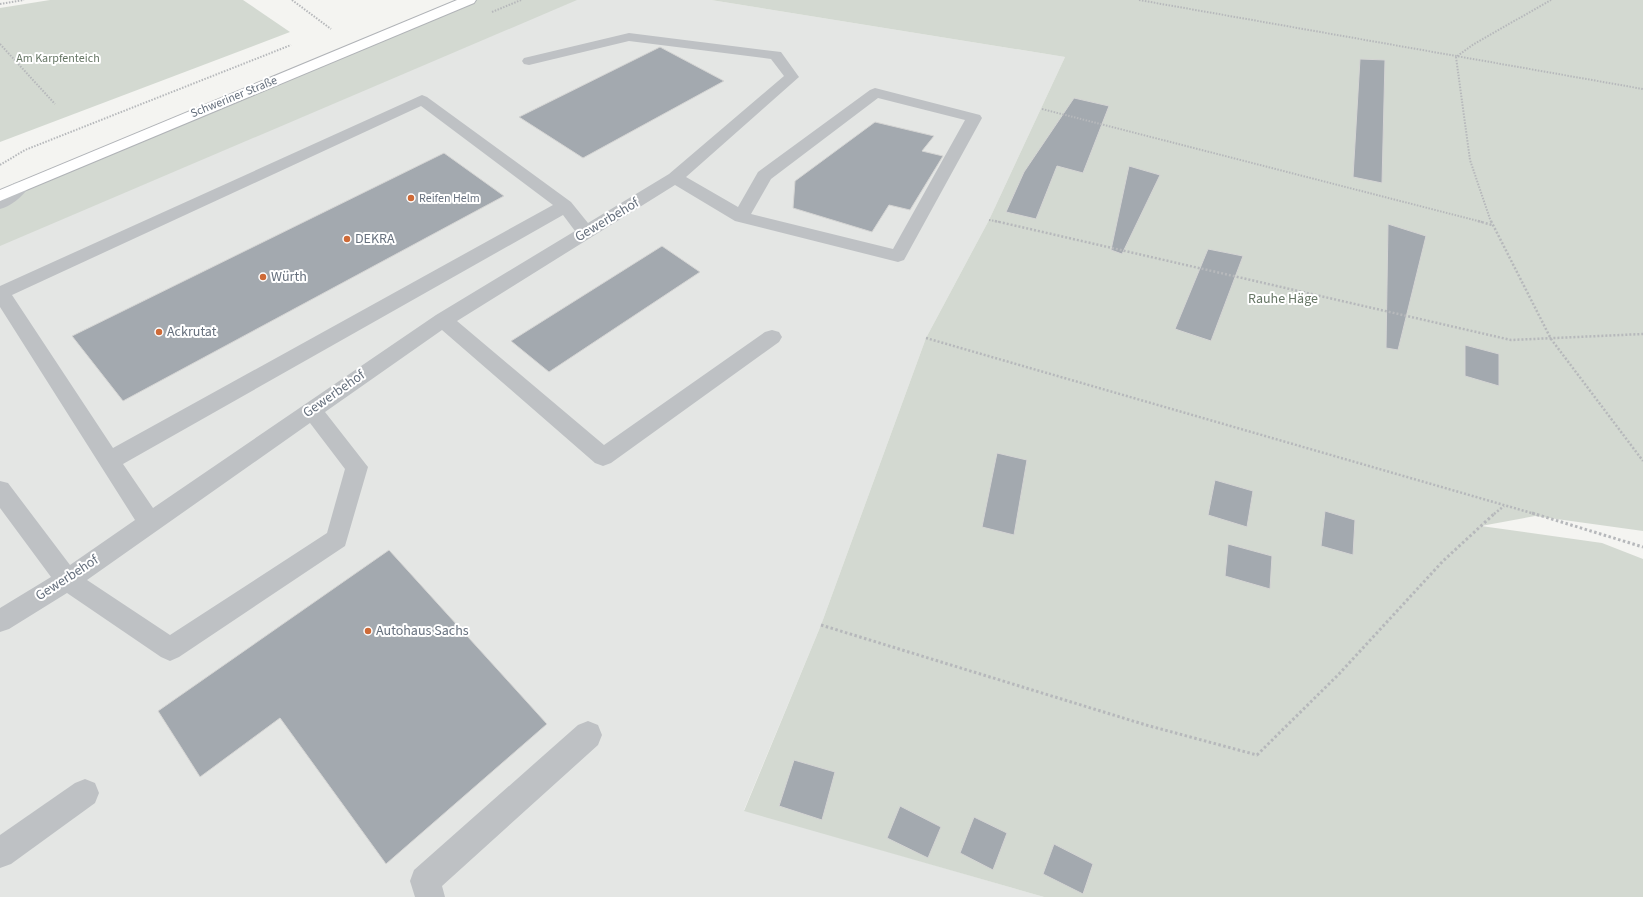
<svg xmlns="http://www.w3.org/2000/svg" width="1643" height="897" font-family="'Source Sans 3',sans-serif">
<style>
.built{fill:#e4e6e4}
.green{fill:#d3d9d1}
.building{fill:#a3a9af;stroke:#d5d5d4}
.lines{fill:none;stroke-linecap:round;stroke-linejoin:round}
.major-casing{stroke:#b0b3b7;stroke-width:2}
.path-far2{stroke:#b6b8bb;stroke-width:2;stroke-dasharray:1.5 1.5;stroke-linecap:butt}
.path-far1{stroke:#b6b8bb;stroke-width:2.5;stroke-dasharray:2 2;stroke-linecap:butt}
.path{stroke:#b6b8bb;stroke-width:3;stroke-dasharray:2.5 2.5;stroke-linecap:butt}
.minor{fill:#bec1c4;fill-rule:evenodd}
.major{fill:#fff;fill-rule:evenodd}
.poi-dot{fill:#ce6a37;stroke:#fff;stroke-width:1.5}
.labels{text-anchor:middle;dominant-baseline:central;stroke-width:4;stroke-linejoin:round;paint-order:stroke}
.far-park-label{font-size:12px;fill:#667665;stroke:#fff}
.far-street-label{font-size:12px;fill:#67717e;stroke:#fff}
.far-poi-label{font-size:12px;fill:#67717e;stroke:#fff;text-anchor:start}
.street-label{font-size:14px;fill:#67717e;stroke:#fff}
.poi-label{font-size:14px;fill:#67717e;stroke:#fff;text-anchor:start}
.park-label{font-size:14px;fill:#667665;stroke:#fff}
</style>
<rect width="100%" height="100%" fill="#f4f4f1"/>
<polygon class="built" points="541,0 711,0 1065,57 989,220 926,338 821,625 744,810 1044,897 0,897 0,242"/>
<g class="green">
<polygon points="50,0 243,0 290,32 0,142 0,8"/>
<polygon points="469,0 577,0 0,246 0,196"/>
<polygon points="711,0 1643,0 1643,531 1535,516 1481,526 1602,543 1643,559 1643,897 1044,897 744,811 821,625 926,338 989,220 1065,57"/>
</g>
<g class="building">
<polygon points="660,47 724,81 583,158 519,117"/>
<polygon points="1360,59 1385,60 1382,183 1353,177"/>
<polygon points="1074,98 1109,106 1083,173 1057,166 1036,219 1006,212 1024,172"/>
<polygon points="875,122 934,136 922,151 943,156 910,210 889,205 872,232 793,208 795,181"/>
<polygon points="444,153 504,196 123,401 72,336"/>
<polygon points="1129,166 1160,175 1122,254 1111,250"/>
<polygon points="1388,224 1426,236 1398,350 1386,348"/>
<polygon points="662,246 700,272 549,372 511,341"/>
<polygon points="1208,249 1243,256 1211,341 1175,329"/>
<polygon points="1465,345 1499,354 1499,386 1465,376"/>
<polygon points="997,453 1027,460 1014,535 982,527"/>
<polygon points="1215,480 1253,491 1247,527 1208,515"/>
<polygon points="1325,511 1355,520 1353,555 1321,546"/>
<polygon points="1228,544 1272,556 1270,589 1225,576"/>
<polygon points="389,550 547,724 386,864 280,718 200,777 158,711"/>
<polygon points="794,760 835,772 822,820 779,806"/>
<polygon points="900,806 941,827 928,858 887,838"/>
<polygon points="974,817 1007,833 993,870 960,853"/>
<polygon points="1054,844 1093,864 1083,894 1043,874"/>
</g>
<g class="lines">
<g class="major-casing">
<polygon id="major" points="457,0 476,0 474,3 0,201 0,190"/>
</g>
<g class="path-far2">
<polyline points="292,0 331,29"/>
<polyline points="1139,0 1643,89"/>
<polyline points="0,4 24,0"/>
<polyline points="492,12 521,0"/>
<polyline points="0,44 55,104"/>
<polyline points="1042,109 1482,222"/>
<polyline points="0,165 25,150 291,45"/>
<polyline points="989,220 1000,222"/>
<polyline points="1491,222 1470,160 1456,57 1474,44 1551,0"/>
</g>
<g class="path-far1">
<polyline points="995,221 1511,340 1643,334"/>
<polyline points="1478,221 1492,225"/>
<polyline points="1491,221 1551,339 1643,461"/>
<polyline points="926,338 1535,514"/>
<polyline points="1494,514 1504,506"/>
</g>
<g class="path">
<polyline points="1532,513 1643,547"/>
<polyline points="821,625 1146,725 1257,755 1339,674 1443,561 1495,513"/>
</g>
<g class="minor">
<path d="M629,33L781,52L799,77L686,177L738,207L758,172L870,90L875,88L980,115L982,118L904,260L898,262L735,221L675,185L457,321L604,445L765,332L772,330L779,332L782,337L779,342L611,463L603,466L595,463L442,330L325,412L368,467L345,546L179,657L170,661L161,657L67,593L9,629L0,632V608L51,577L0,508V481L8,483L70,565L135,520L0,307V286L422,95L427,97L571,202L588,223L669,174L784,76L771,59L629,41L529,65L524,64L522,61L524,58ZM878,98L965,120L893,249L751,214L771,179ZM421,106L553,205L113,448L12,295ZM563,215L575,231L436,315L153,508L123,464ZM310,423L345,469L327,533L170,635L87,580Z"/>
<path d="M20,182L26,183L29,187C23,196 10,207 0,209V195L14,183Z"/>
<polygon points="588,721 598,725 602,735 598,745 442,886 445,897 415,897 410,881 414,870 578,725"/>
<polygon points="85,779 95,783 99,793 95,803 11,864 0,868 0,835 75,783"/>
</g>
<use href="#major" class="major"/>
</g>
<g class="poi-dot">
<circle cx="411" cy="198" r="4"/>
<circle cx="347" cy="239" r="4"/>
<circle cx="263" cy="277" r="4"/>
<circle cx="159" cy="332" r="4"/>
<circle cx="368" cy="631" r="4"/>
</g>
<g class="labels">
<g class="far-park-label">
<text x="58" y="58">Am Karpfenteich</text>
</g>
<g class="far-street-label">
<text transform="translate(234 97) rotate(-22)">Schweriner Straße</text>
</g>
<g class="far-poi-label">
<text x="419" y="198">Reifen Helm</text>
</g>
<g class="street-label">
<text transform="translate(607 220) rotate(-31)">Gewerbehof</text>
<text transform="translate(334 394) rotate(-35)">Gewerbehof</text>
<text transform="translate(67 578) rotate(-33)">Gewerbehof</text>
</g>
<g class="poi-label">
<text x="355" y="239">DEKRA</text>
<text x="271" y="277">Würth</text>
<text x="167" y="332">Ackrutat</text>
<text x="376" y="631">Autohaus Sachs</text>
</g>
<g class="park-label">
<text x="1283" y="299">Rauhe Häge</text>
</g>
</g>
</svg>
